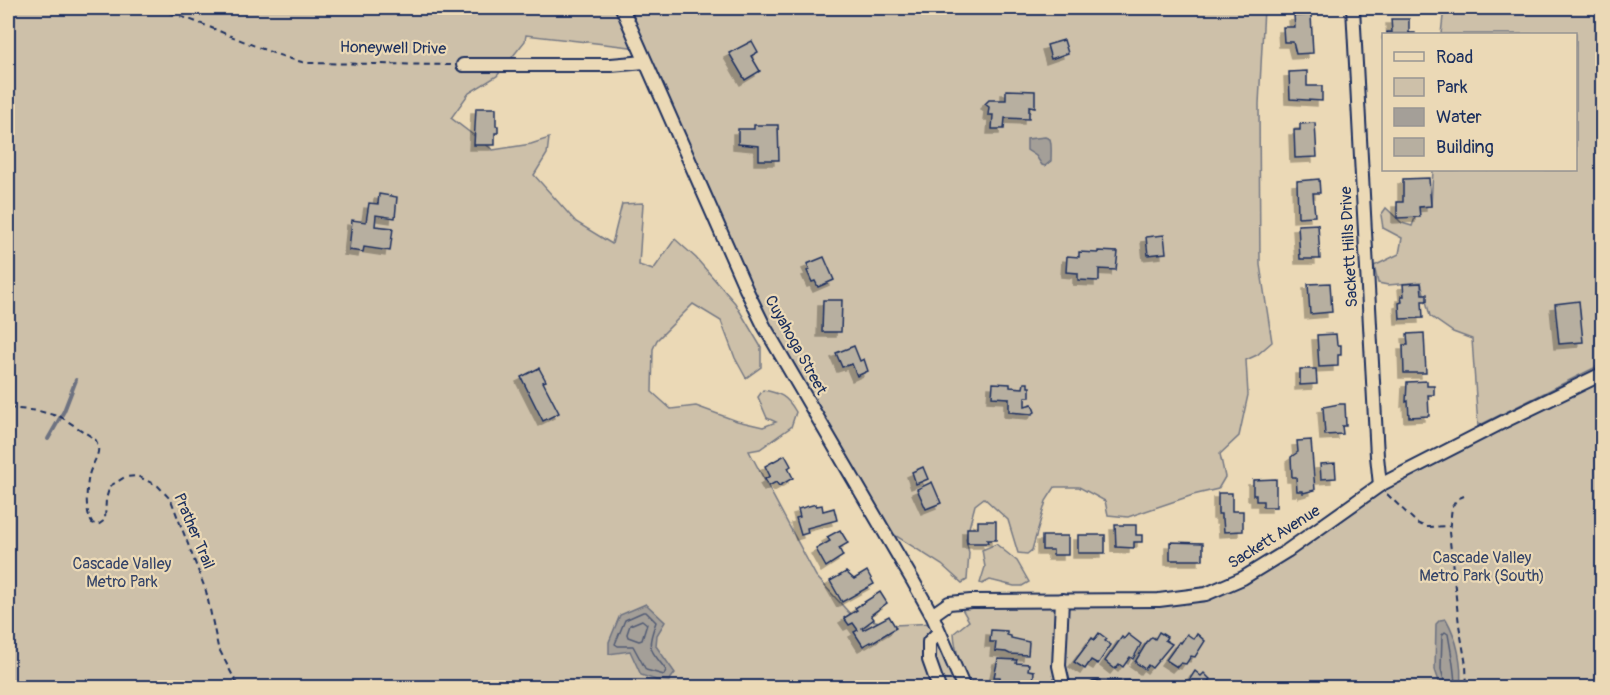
<svg xmlns="http://www.w3.org/2000/svg" width="1610" height="695" font-family="Pangolin,sans-serif">
<style>
.green{fill:#cdc0a9;stroke:#747884;stroke-width:1.5}
.water{fill:#a49f98;stroke:#6d7281;stroke-width:1.5}
.lines{fill:none;stroke-linecap:round;stroke-linejoin:round}
.shore{stroke:#525c75;stroke-width:1.5}
.stream{stroke:#6d7281;stroke-width:4}
.building{fill:#b7afa0;stroke:#1b2f5e;stroke-width:1.5;filter:url(#shadow)}
.minor-casing{stroke:#1b2f5e;stroke-width:16}
.path{stroke:#1b2f5e;stroke-width:2;stroke-dasharray:6 4.5;stroke-linecap:butt}
.minor{stroke:#ebd9b6;stroke-width:12}
.labels{text-anchor:middle;dominant-baseline:central;stroke-width:4.5;stroke-linejoin:round;paint-order:stroke}
.street-label{font-size:16px;fill:#1b2f5e;stroke:#ebd9b6}
.park-label{font-size:16px;fill:#364569;stroke:#ebd9b6}
</style>
<defs>
<filter id="shadow"><feDropShadow dx="-5" dy="5" stdDeviation="0" flood-color="#0004"/></filter>
</defs>
<rect width="100%" height="100%" fill="#ebd9b6"/>
<filter id="ink" filterUnits="userSpaceOnUse"><feTurbulence type="fractalNoise" baseFrequency=".0167" numOctaves="2"/><feDisplacementMap in="SourceGraphic" scale="12" xChannelSelector="R" yChannelSelector="G"/><feConvolveMatrix kernelMatrix="1 2 1 2 8 2 1 2 1" color-interpolation-filters="sRGB"/></filter>
<g filter="url(#ink)">
<g class="green">
<path d="M8,8H1264L1259,104L1260,265L1272,342L1257,355L1246,360L1248,395L1239,436L1220,454L1225,477L1218,489L1193,495L1128,517L1108,515L1105,501L1079,487H1055L1046,501L1032,550L1027,554L1018,553L1008,520L984,498L975,505L966,539L969,553L967,580L962,583L942,565L882,527L762,322L639,48L526,35L525,41L497,76L469,93L451,118L493,150L531,144L549,138L547,154L534,175L576,222L612,244L622,204L643,203L639,265L653,270L675,239L696,258L735,303L761,347V367L746,378L735,358L721,321L693,304L657,340L653,349L652,392L671,409L696,406L737,421L763,427L776,422L767,418L758,397L763,390C780,393 787,396 796,412L791,427L760,449L749,451L816,576L852,616L894,625L935,623L964,687H8Z"/>
<polygon points="1444,8 1602,8 1602,364 1478,426 1472,339 1453,332 1430,316 1421,282 1388,285 1378,283 1374,266 1399,254 1402,238 1383,228 1381,215 1386,208 1402,223 1412,226 1419,207 1431,206 1433,170 1576,170 1576,34 1441,34"/>
<path d="M1602,374V687H972C962,670 955,653 954,633L969,621L958,602L1216,591L1380,485Z"/>
<polygon points="996,544 1017,561 1029,582 1022,586 1014,586 990,580 982,584 980,583 985,567 982,550"/>
</g>
<g class="water">
<path d="M1045,137L1050,139C1052,146 1051,153 1051,161L1045,166L1042,165L1036,156L1027,150V139Z"/>
<polygon points="646,604 665,622 657,635 656,646 675,673 669,681 656,680 641,675 630,651 609,654 609,642 620,615"/>
<path d="M1446,619C1457,638 1463,665 1460,687H1441L1435,670L1436,624L1440,620Z"/>
</g>
<g class="lines">
<g class="shore">
<path d="M643,612H646L656,622C646,649 649,647 666,670L664,675L646,670L633,646H618L615,644L625,620Z"/>
<polygon points="642,620 647,624 642,640 639,641 628,637 627,634 630,625"/>
<path d="M1446,688L1441,669L1442,635L1445,632L1448,634C1451,652 1455,670 1455,688"/>
</g>
<polyline class="stream" points="48,439 64,411 76,380"/>
</g>
<g class="building">
<polygon points="1311,15 1313,53 1296,54 1293,42 1284,42 1283,27 1295,27 1294,16"/>
<polygon points="1391,19 1409,19 1409,33 1415,33 1415,34 1387,34 1387,32 1392,32"/>
<polygon points="1064,40 1068,53 1051,59 1047,45"/>
<polygon points="752,41 758,52 751,56 760,71 745,80 729,53"/>
<polygon points="1307,71 1307,86 1322,86 1322,101 1290,99 1289,72"/>
<polygon points="1006,90 1035,91 1035,107 1029,106 1029,119 1005,118 1004,129 992,129 993,115 988,115 989,107 985,104 989,100 1006,100"/>
<polygon points="476,108 496,108 496,126 498,126 498,133 495,133 495,145 474,145"/>
<polygon points="1315,123 1317,157 1295,158 1294,130 1300,130 1300,124"/>
<polygon points="754,125 778,125 779,160 759,160 759,146 738,144 738,129 754,129"/>
<polygon points="1429,178 1431,206 1419,207 1420,217 1397,218 1397,202 1403,202 1403,179"/>
<polygon points="1319,179 1320,193 1313,193 1315,216 1298,217 1297,181"/>
<polygon points="379,194 397,197 395,218 376,215 375,226 393,228 390,251 364,247 363,252 349,250 352,220 366,222 369,203 378,204"/>
<polygon points="1318,224 1320,259 1300,259 1298,225"/>
<polygon points="1164,235 1166,253 1148,255 1146,237"/>
<polygon points="1098,251 1118,252 1116,270 1099,269 1099,281 1078,280 1078,273 1066,272 1067,256 1079,257 1079,252 1098,253"/>
<polygon points="824,257 834,280 818,287 815,281 812,282 807,271 810,270 807,264"/>
<polygon points="1330,283 1332,312 1310,314 1308,284"/>
<polygon points="1421,283 1422,294 1427,294 1427,301 1422,301 1423,318 1400,319 1399,303 1402,302 1401,296 1404,296 1403,284"/>
<polygon points="823,300 842,300 841,332 822,332"/>
<polygon points="1579,301 1583,342 1559,344 1555,304"/>
<polygon points="1424,333 1426,373 1404,373 1403,345 1408,345 1407,334"/>
<polygon points="1336,334 1337,345 1341,345 1341,355 1338,355 1338,366 1319,367 1317,335"/>
<polygon points="854,346 860,361 864,359 868,371 857,376 852,364 842,367 836,353"/>
<polygon points="539,368 546,381 543,382 559,413 543,421 521,377"/>
<polygon points="1300,369 1316,369 1317,384 1300,385"/>
<polygon points="1427,381 1427,386 1434,386 1434,395 1428,395 1429,416 1409,417 1408,401 1406,402 1407,382"/>
<polygon points="993,383 1010,384 1010,387 1023,388 1024,383 1028,383 1028,387 1030,387 1030,397 1025,397 1025,406 1032,404 1035,412 1032,414 1009,412 1009,398 992,397"/>
<polygon points="1339,404 1345,404 1346,426 1342,426 1343,434 1325,435 1323,407"/>
<polygon points="1311,440 1315,490 1303,493 1303,491 1297,491 1296,477 1292,477 1291,457 1298,452 1297,441"/>
<polygon points="785,455 791,466 788,468 793,478 779,486 776,482 769,486 765,479 770,476 765,466"/>
<polygon points="1335,463 1336,478 1321,479 1320,464"/>
<polygon points="923,467 928,479 916,484 912,472"/>
<polygon points="1276,479 1276,507 1263,507 1263,501 1256,501 1256,495 1253,495 1253,480"/>
<polygon points="932,482 941,503 926,509 917,489"/>
<polygon points="1218,493 1232,493 1232,511 1243,511 1243,531 1224,532 1223,519 1221,519 1221,514 1218,514"/>
<polygon points="816,504 816,506 822,505 823,511 834,508 837,520 807,528 808,533 801,535 796,518 800,517 798,509"/>
<polygon points="978,521 996,521 996,540 987,540 988,543 967,543 967,528 978,528"/>
<polygon points="1115,525 1136,525 1136,535 1142,535 1142,542 1134,542 1134,548 1116,547"/>
<polygon points="840,530 848,543 839,548 843,556 826,567 816,549 830,541 827,537"/>
<rect x="1078" y="535" width="27" height="18"/>
<polygon points="1042,536 1068,536 1068,555 1053,555 1053,550 1042,550"/>
<polygon points="1170,542 1203,543 1203,560 1170,560"/>
<polygon points="867,571 874,584 842,602 830,581 846,572 854,579"/>
<polygon points="880,592 887,603 871,615 874,619 862,628 863,630 889,616 896,628 871,643 870,642 863,646 854,632 858,630 853,623 849,625 844,618 857,610 855,608"/>
<polygon points="991,630 1007,631 1007,635 1011,636 1011,638 1029,642 1028,655 1010,654 1006,652 995,651 996,642 990,642"/>
<polygon points="1159,632 1167,637 1165,640 1172,644 1152,668 1148,665 1145,669 1135,662 1147,642 1152,637 1155,639"/>
<polygon points="1099,633 1107,639 1105,641 1111,645 1098,664 1091,660 1085,669 1074,662 1092,638 1094,640"/>
<polygon points="1128,634 1141,644 1133,659 1130,657 1123,667 1119,664 1115,669 1105,661 1122,637 1124,639"/>
<polygon points="1187,634 1194,639 1197,634 1205,641 1195,657 1191,656 1186,664 1181,663 1177,667 1166,660 1179,642 1181,643"/>
<polygon points="998,659 1017,660 1016,663 1029,664 1028,670 1034,671 1033,684 1000,682 1000,677 994,677"/>
<polygon points="1195,671 1201,676 1204,673 1210,679 1205,685 1208,688 1184,688"/>
</g>
<g class="lines">
<g class="minor-casing">
<g id="minor">
<polyline points="622,8 746,289 764,326 913,581 932,615 964,688"/>
<polyline points="1353,8 1377,456 1380,485"/>
<polyline points="463,65 611,65 645,62"/>
<polyline points="1062,600 1059,666 1064,688"/>
<polyline points="932,615 949,603 971,601 1159,600 1206,594 1243,578 1287,551 1380,485 1505,421 1602,374"/>
<polyline points="939,688 929,660 929,642 939,632"/>
<polyline points="1096,688 1141,688"/>
</g>
</g>
<g class="path">
<path d="M150,8C204,19 252,50 306,63L451,65"/>
<path d="M8,408L39,411L61,417L95,439C104,452 92,462 89,475C86,489 85,512 92,523L98,525L105,520L106,499L110,486L125,477L137,476L158,486L171,500L206,591L218,647L239,688"/>
<polyline points="1387,494 1417,523 1426,527 1450,526"/>
<polyline points="1464,496 1457,499 1452,507 1449,532 1459,625 1466,665 1467,688"/>
</g>
<use href="#minor" class="minor"/>
</g>
</g>
<g class="labels">
<g class="street-label">
<text transform="translate(393 48) rotate(1)">Honeywell Drive</text>
<text transform="translate(1349 247) rotate(-93)">Sackett Hills Drive</text>
<text transform="translate(796 345) rotate(61)">Cuyahoga Street</text>
<text transform="translate(194 531) rotate(67)">Prather Trail</text>
<text transform="translate(1274 537) rotate(-32)">Sackett Avenue</text>
</g>
<g class="park-label">
<text x="1482" y="558">Cascade Valley<tspan x="1482" dy="18">Metro Park (South)</tspan></text>
<text x="122" y="564">Cascade Valley<tspan x="122" dy="18">Metro Park</tspan></text>
</g>
</g>
<rect width="1610" height="695" fill="none" stroke="#ebd9b6" stroke-width="30"/>
<rect x="15" y="15" width="1580" height="665" fill="none" stroke="#1b2f5e" stroke-width="2" filter="url(#ink)"/>
<rect x="1382" y="33" width="195" height="138" fill="#ebd9b6" stroke="#989593" stroke-width="1.5"/>
<rect x="1394" y="52" width="30" height="9" fill="#ebd9b6" stroke="#989593" stroke-width="1.5"/>
<text x="1436" y="63" font-size="18" fill="#1b2f5e">Road</text>
<rect x="1394" y="78" width="30" height="18" fill="#cdc0a9" stroke="#989593" stroke-width="1.5"/>
<text x="1436" y="93" font-size="18" fill="#1b2f5e">Park</text>
<rect x="1394" y="108" width="30" height="18" fill="#a49f98" stroke="#989593" stroke-width="1.5"/>
<text x="1436" y="123" font-size="18" fill="#1b2f5e">Water</text>
<rect x="1394" y="138" width="30" height="18" fill="#b7afa0" stroke="#989593" stroke-width="1.5"/>
<text x="1436" y="153" font-size="18" fill="#1b2f5e">Building</text>
</svg>
